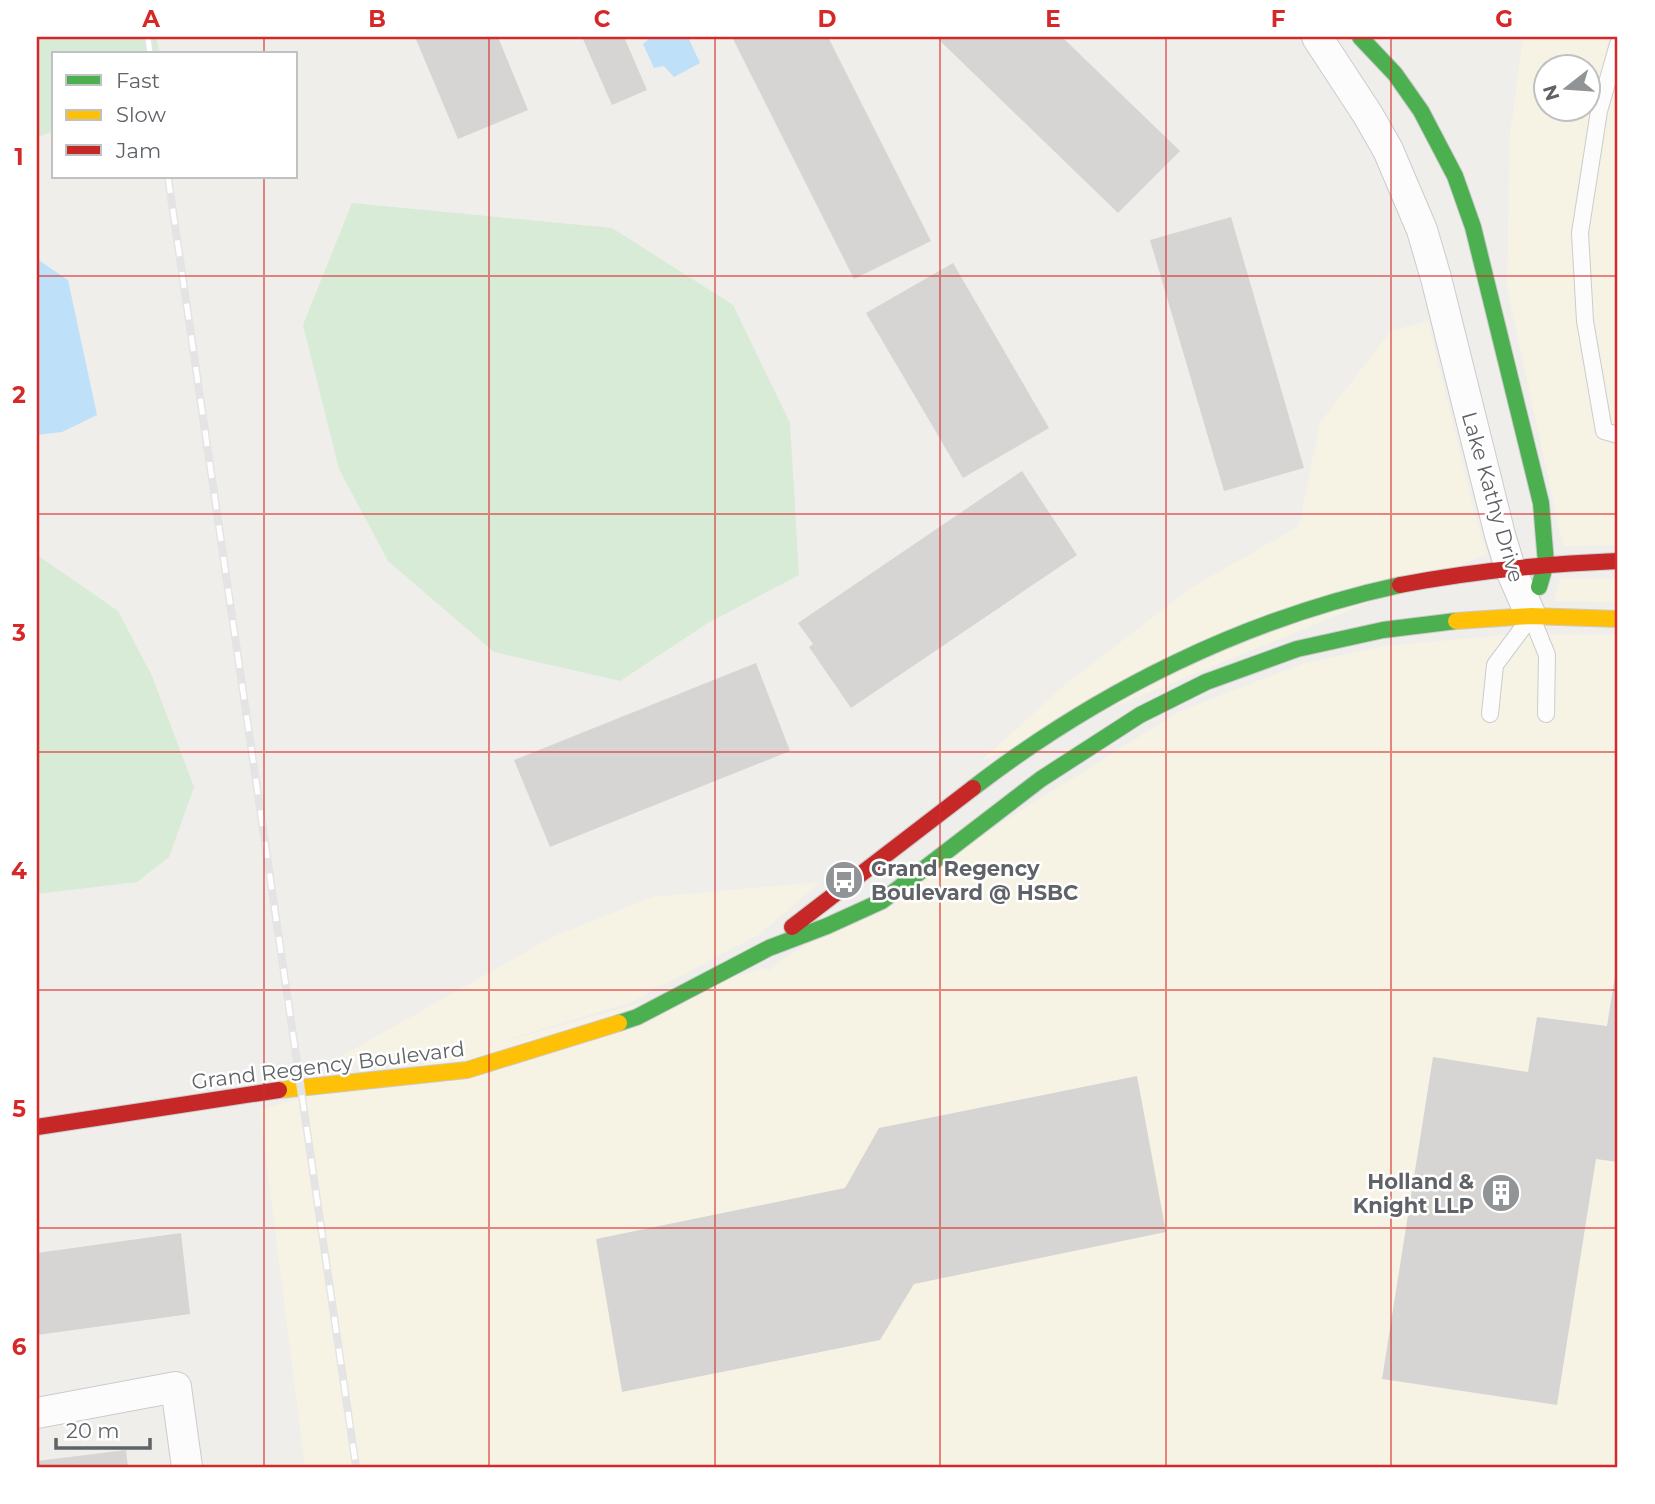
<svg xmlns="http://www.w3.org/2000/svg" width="1655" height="1504" font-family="Montserrat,sans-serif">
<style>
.commercial{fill:#f7f3e4;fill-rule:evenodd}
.green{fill:#d8ebd6}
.water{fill:#bfe0f9}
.building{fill:#d6d5d3}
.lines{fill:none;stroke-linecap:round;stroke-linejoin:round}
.lane-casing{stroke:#cbcccc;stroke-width:18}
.street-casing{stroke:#cbcccc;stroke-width:32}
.fast-casing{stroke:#cacacb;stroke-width:18}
.slow-casing{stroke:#cacacb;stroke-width:18}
.jam-casing{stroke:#cacacb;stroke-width:18}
.lane{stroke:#fdfcfc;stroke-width:16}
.street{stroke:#fdfcfc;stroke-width:30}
.fast{stroke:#4caf50;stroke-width:16}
.slow{stroke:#ffc107;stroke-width:16}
.jam{stroke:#c62828;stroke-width:16}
.rail-casing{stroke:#e4e4e4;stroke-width:8}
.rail{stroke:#fff;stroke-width:5;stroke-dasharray:16;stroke-linecap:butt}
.grid{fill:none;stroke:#d62828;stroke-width:2;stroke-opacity:0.55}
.labels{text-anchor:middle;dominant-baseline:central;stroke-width:5;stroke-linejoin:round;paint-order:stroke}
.street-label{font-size:21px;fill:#5f6368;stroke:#fff}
.poi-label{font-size:21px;font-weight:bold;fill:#5f6368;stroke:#fff;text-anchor:start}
.neatline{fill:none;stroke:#d62828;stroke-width:2.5}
.grid-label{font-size:23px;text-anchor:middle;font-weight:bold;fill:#d62828}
</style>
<rect width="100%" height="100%" fill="#efeeea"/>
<g class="commercial">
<path d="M1523,37H1618V545L1563,546L1507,288L1510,135ZM1546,66H1588V108H1546Z"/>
<polygon points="1428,321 1476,519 1487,554 981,761 1067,683 1191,588 1299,526 1320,423 1391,331"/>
<polygon points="1560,579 1618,579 1618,602 1554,601"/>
<polygon points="1518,634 1521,639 1532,634 1618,635 1618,1467 305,1467 260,1110 766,968 769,971 779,962 1180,711 1302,664 1385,646"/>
<polygon points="820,882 760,934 631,1002 464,1053 321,1068 552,937 653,897"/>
</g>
<g class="green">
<polygon points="37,37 156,37 160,54 54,54 54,131 37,137"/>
<polygon points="352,203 612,228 733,305 790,423 799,575 708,623 620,681 494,652 388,561 339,469 303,325"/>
<polygon points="37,555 118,611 152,676 194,787 169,857 137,882 37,894"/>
</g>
<g class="water">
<polygon points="651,37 688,37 700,63 674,77 664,66 654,68 643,44"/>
<polygon points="37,259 68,280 97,415 62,432 37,435"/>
</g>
<g class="building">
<polygon points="415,37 498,37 528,110 458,139"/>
<polygon points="582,37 624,37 647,90 612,105"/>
<polygon points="732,37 828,37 931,241 854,279"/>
<polygon points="936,37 1062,37 1180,151 1118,213"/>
<polygon points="1231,217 1304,468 1224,491 1150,240"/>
<polygon points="953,263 1049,428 963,478 866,313"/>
<polygon points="1022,471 1077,555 851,708 809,647 813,644 798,623"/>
<polygon points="756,663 790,751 550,847 514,760"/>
<polygon points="1617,963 1618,1162 1596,1159 1557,1405 1382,1379 1433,1057 1528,1072 1537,1017 1607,1026"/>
<polygon points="1137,1076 1166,1232 914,1284 880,1340 622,1392 596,1239 845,1188 879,1128"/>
<polygon points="181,1233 190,1314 37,1335 37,1253"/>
<polygon points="126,1450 128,1467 37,1467 37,1461"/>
</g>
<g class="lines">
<g class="lane-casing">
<g id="lane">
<polyline points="1618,44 1599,111 1580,233 1585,321 1604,431 1618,435"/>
<polyline points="1532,618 1547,655 1546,714"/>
<polyline points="1490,714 1495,665 1530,618"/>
</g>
</g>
<g class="street-casing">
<g id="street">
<polyline points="1317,37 1368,115 1388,150 1422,230 1436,278 1500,535 1510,568 1531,616"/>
<polyline points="37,1413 176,1387 187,1467"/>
</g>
</g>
<g class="fast-casing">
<g id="fast">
<polyline points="1360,37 1395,74 1421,111 1455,176 1473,227 1541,503 1546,563 1539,587"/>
<path d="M973,788C1099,691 1244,619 1400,585"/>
<polyline points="619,1023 637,1017 769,948 827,926 882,901 1041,779 1140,715 1206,682 1297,649 1383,630 1456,621"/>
</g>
</g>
<g class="slow-casing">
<g id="slow">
<polyline points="1456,621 1531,616 1618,619"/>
<polyline points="279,1090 467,1070 619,1023"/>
</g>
</g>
<g class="jam-casing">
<g id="jam">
<path d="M1400,585C1473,571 1544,564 1618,561"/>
<polyline points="792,927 973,788"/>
<polyline points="37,1127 279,1090"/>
</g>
</g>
<use href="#lane" class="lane"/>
<use href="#street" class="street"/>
<use href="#fast" class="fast"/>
<use href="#slow" class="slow"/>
<use href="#jam" class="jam"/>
<g class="rail-casing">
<g id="rail">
<polyline points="148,37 150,54"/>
<polyline points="168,177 356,1467"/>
</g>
</g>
<use href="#rail" class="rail"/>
</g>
<path class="grid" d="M264,37V54M489,37V1467M715,37V1467M940,37V1467M1166,37V1467M1391,37V1467M264,177V1467M37,276H1618M37,514H1618M37,752H1618M37,990H1618M37,1228H1618"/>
<defs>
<g id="bus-disc" transform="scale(2.0125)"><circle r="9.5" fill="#919496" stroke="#fff"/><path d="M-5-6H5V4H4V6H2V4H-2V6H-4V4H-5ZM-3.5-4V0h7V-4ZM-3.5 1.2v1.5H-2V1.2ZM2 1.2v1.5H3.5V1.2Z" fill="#fff"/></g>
<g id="building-disc" transform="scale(2.0125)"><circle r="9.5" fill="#919496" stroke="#fff"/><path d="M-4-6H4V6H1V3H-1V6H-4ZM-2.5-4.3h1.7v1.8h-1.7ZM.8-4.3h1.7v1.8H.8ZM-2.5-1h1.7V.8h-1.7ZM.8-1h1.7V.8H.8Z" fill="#fff"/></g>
</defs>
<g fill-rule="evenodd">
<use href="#bus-disc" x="844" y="880"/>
<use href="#building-disc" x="1501" y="1193"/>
</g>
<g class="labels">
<g class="street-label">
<text transform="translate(1493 497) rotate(74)">Lake Kathy Drive</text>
<text transform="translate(328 1065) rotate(-7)">Grand Regency Boulevard</text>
</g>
<g class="poi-label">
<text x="871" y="868">Grand Regency<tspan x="871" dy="24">Boulevard @ HSBC</tspan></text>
<text x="1474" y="1181" text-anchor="end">Holland &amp;<tspan x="1474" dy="24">Knight LLP</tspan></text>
</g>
</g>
<rect width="1655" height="1504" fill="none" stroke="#ffffff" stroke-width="77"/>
<rect x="52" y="52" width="245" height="126" fill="#ffffff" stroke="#bfc1c3" stroke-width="2"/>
<rect x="66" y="75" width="35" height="10" fill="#4caf50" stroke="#bfc1c3" stroke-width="2"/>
<text x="116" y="88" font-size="21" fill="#5f6368">Fast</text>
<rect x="66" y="110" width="35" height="10" fill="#ffc107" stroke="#bfc1c3" stroke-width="2"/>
<text x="116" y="122" font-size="21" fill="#5f6368">Slow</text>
<rect x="66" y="145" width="35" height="10" fill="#c62828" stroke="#bfc1c3" stroke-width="2"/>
<text x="116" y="158" font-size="21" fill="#5f6368">Jam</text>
<g transform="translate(1567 88) rotate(253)"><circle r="33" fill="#ffffff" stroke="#bfc1c3" stroke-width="2"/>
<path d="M0-5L12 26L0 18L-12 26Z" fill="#919496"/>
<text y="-10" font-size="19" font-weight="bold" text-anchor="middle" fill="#5f6368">N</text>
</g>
<path d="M56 1438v10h94v-10" fill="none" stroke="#5f6368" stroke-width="3.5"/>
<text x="66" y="1438" font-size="21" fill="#5f6368" stroke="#ffffff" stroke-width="5" paint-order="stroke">20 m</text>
<rect x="38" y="38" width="1578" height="1428" class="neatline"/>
<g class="grid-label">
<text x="151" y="27">A</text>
<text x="377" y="27">B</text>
<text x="602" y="27">C</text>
<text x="827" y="27">D</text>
<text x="1053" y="27">E</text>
<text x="1278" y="27">F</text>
<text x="1504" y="27">G</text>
<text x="19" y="165">1</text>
<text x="19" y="403">2</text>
<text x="19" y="641">3</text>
<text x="19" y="879">4</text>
<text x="19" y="1117">5</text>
<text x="19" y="1355">6</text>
</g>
</svg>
